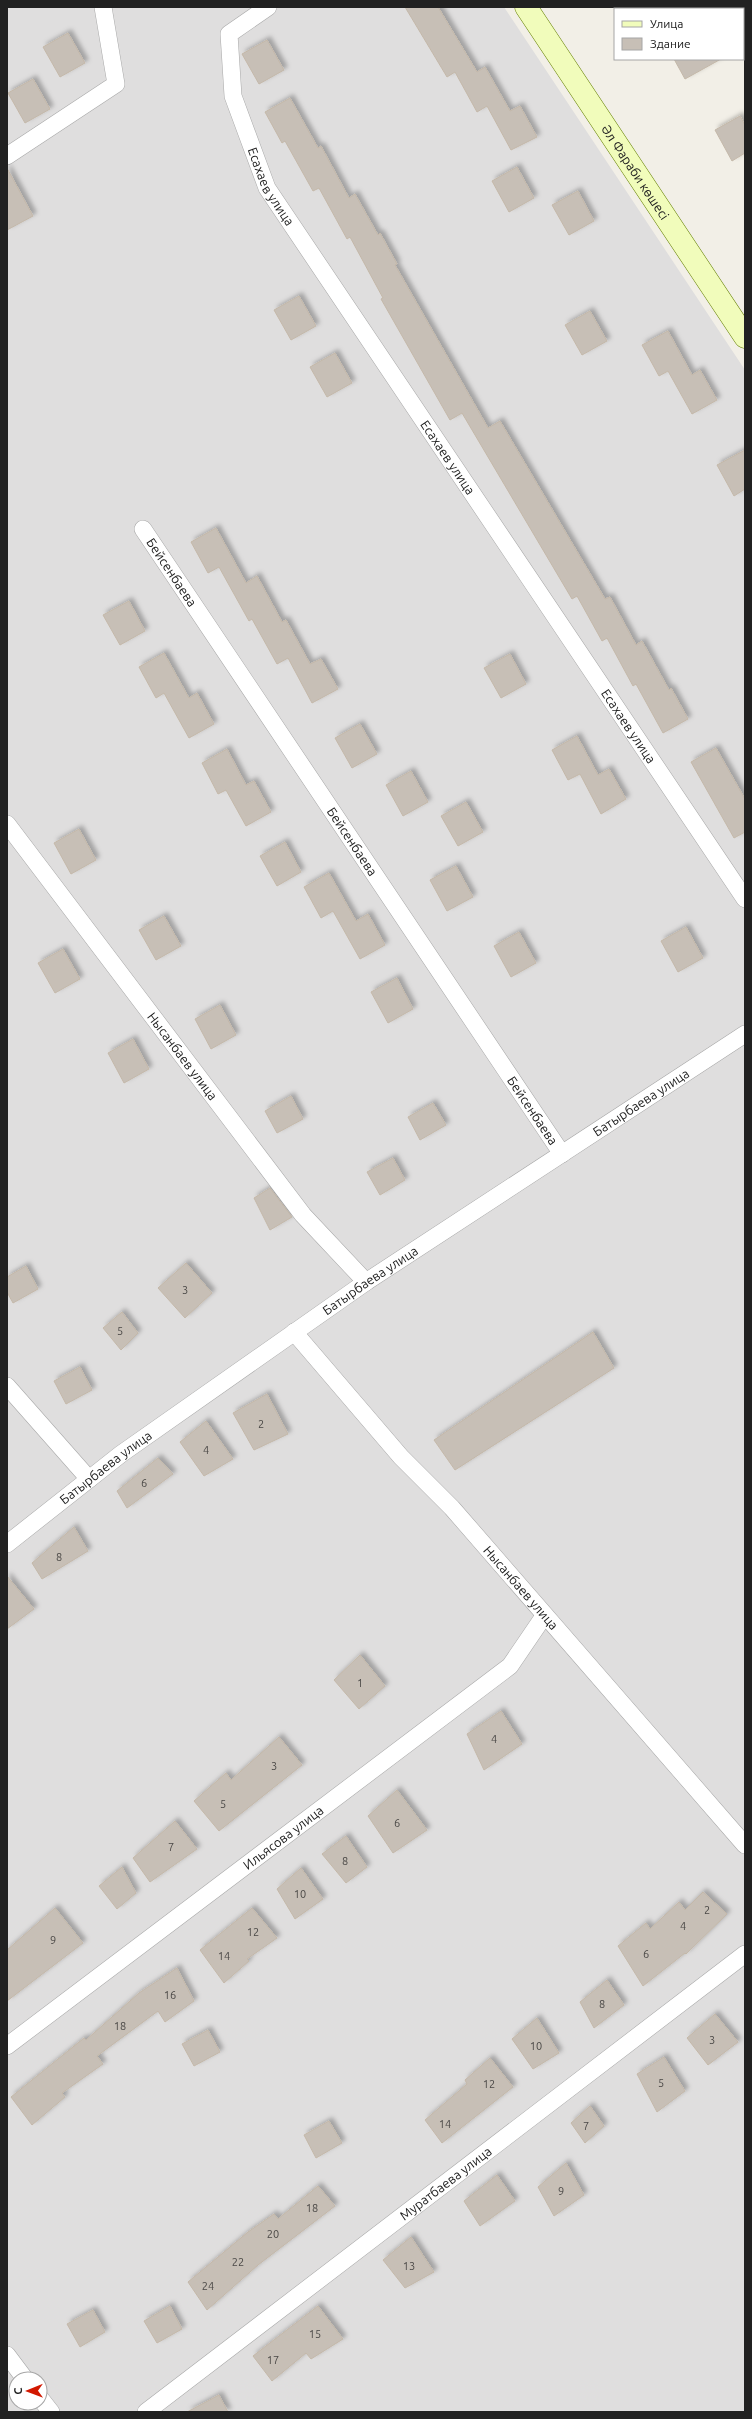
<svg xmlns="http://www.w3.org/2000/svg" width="752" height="2419" font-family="Ubuntu,sans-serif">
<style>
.residential{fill:#dfdede;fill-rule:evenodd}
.building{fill:#c7bfb6;stroke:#c4b8a9;filter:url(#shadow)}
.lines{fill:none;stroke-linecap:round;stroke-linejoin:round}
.street-casing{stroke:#a8a8a8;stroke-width:18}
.secondary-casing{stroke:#637f01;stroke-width:23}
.street{stroke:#fff;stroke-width:17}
.secondary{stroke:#f1fcbb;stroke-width:22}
.labels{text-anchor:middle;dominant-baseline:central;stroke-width:4;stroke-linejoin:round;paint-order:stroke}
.number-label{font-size:11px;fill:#4a4846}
.street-label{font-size:13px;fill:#212121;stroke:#fff}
</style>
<defs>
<filter id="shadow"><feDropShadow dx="3.5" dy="-3.5" stdDeviation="2" flood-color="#0004"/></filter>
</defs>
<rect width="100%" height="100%" fill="#f2efe7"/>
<path class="residential" d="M7,7H504L745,370V2412H7ZM16,2379H40V2403H16Z"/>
<g class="building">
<polygon points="405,7 438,7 477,72 485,67 510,111 520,106 537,137 511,150 487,106 477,112 455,72 447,77"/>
<polygon points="68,33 85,63 60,77 43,47"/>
<polygon points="267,40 284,70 259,84 242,54"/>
<polygon points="674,59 721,59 685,79"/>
<polygon points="33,79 50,109 25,123 8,93"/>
<polygon points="290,98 318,148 321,146 349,198 355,194 378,235 380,233 397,264 395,265 488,428 500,421 605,599 610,597 636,645 642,641 669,690 671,688 688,719 663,733 636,684 633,686 607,638 602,641 577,596 572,599 462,413 450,420 381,299 383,298 350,237 347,239 319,188 313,191 285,141 282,143 265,112"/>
<polygon points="740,116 745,125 745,153 732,161 715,130"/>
<polygon points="517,167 534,198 509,212 492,181"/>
<polygon points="7,168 33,216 7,230"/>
<polygon points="578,191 594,221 569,235 552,205"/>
<polygon points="299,296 316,326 291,340 274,310"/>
<polygon points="590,311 607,341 582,355 565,325"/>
<polygon points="668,331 692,375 700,370 717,400 692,414 668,371 659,376 642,345"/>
<polygon points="335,353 352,383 327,397 310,367"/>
<polygon points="745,450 745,489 734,496 717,465"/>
<polygon points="216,528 246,583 257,576 282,622 286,620 310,664 321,659 338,689 312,703 288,658 277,664 252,619 249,621 219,567 208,573 191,542"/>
<polygon points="129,601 145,631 120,645 103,615"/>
<polygon points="164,653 189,698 197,693 214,724 189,738 164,693 156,698 139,667"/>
<polygon points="510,654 526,684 501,698 484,668"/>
<polygon points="360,724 377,754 352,768 335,738"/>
<polygon points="577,736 598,775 609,769 626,799 601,814 580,774 568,780 552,750"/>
<polygon points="716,748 745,799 745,832 734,838 691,762"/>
<polygon points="227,749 246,785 254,781 271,812 246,826 226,790 218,794 202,763"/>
<polygon points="411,771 428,802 403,816 386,785"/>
<polygon points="466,802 483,832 458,846 441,816"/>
<polygon points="79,829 96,860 71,874 54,843"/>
<polygon points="285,842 301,872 277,886 260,856"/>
<polygon points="456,866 473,897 447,911 430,880"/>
<polygon points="329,873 356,921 368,914 385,945 360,959 333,911 321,918 304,887"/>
<polygon points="164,916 181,946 156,960 139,930"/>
<polygon points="686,927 703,958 678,972 661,941"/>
<polygon points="519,932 536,963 511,977 494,946"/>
<polygon points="63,949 80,979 55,993 38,963"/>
<polygon points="397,978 413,1009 388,1023 371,992"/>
<polygon points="220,1005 236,1035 211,1049 195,1019"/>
<polygon points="133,1039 149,1069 124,1083 108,1053"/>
<polygon points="291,1096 303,1119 277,1133 265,1111"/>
<polygon points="433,1103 446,1125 420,1140 408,1117"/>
<polygon points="393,1158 405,1180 380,1195 367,1172"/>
<polygon points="270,1188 292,1217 270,1230 254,1198"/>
<polygon points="186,1263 212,1293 185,1318 158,1288"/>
<polygon points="26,1266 38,1289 13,1303 7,1292 7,1277"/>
<polygon points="122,1312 138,1333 121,1350 103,1328"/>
<polygon points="593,1332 614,1368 455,1470 434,1440"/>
<polygon points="80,1367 92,1390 66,1404 54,1381"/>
<polygon points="267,1394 288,1434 254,1450 233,1413"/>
<polygon points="206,1421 233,1459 204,1476 180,1442"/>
<polygon points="158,1458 173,1474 127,1508 117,1491"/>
<polygon points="74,1527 88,1551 42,1579 32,1563"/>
<polygon points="7,1576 34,1609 7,1629"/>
<polygon points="360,1655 385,1686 359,1709 334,1680"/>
<polygon points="501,1711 522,1744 484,1770 467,1734"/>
<polygon points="279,1737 302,1765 219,1831 194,1801 226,1773 231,1780"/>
<polygon points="397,1790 427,1830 393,1853 368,1816"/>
<polygon points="175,1821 197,1849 150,1882 133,1858"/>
<polygon points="346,1836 367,1867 346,1883 322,1854"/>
<polygon points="122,1867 136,1893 117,1909 99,1886"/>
<polygon points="301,1868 323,1899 295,1919 277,1889"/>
<polygon points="703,1892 727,1914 686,1954 685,1953 643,1986 618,1946 646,1923 650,1929 679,1902 685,1910"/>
<polygon points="55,1908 83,1943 7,2001 7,1950"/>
<polygon points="252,1908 277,1938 247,1959 249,1961 224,1983 200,1950"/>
<polygon points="177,1968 194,2001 165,2022 158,2011 97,2056 103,2064 62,2093 65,2097 32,2125 11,2097 84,2038 86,2040 139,1993"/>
<polygon points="607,1980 624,2005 594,2028 580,2002"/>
<polygon points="715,2014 738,2042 708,2065 687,2038"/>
<polygon points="537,2018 559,2053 533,2069 512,2039"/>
<polygon points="208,2030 220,2052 194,2066 182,2044"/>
<polygon points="664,2057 685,2091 657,2112 637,2074"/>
<polygon points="490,2058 513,2087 442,2143 425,2120 467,2084 465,2080"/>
<polygon points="590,2106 604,2126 585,2143 571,2123"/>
<polygon points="329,2121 342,2143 316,2158 304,2135"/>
<polygon points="566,2163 584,2195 554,2216 538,2187"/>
<polygon points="497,2175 515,2201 480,2226 464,2201"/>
<polygon points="318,2186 335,2206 258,2265 207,2310 188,2282 248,2232 274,2214 278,2219"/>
<polygon points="411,2237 434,2272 405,2288 383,2260"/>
<polygon points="170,2306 182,2329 157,2343 144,2321"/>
<polygon points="318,2306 343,2339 311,2359 306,2353 272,2381 253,2356"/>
<polygon points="93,2310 105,2332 80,2347 67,2324"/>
<polygon points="219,2395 228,2412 187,2412"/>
</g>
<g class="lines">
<g class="street-casing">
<g id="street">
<path id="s1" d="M268,7L229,34L233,96L267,188L745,899"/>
<polyline points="7,156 116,84 103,7"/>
<path id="s2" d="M143,529L562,1154"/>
<path id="s3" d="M7,824L303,1215L366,1282"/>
<path id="s4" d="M294,1332L401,1457L452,1508L745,1845"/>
<polyline points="7,1386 89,1479"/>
<path id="s5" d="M7,1544L121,1454L366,1282L745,1034"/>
<path id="s6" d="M7,2046L510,1666L544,1616"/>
<polyline points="7,2355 25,2379"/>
<polyline points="40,2398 51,2412"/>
<path id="s7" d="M146,2412L745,1954"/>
</g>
</g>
<g class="secondary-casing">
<g id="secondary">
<path id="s8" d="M526,7L745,337"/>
</g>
</g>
<use href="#street" class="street"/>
<use href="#secondary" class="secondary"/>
</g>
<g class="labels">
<g class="number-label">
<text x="185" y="1290">3</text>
<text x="120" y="1331">5</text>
<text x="261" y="1424">2</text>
<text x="206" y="1450">4</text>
<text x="144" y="1483">6</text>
<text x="59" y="1557">8</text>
<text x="360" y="1683">1</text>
<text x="494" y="1739">4</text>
<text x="274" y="1766">3</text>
<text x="223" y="1804">5</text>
<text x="397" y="1823">6</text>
<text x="171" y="1847">7</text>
<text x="345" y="1861">8</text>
<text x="300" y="1894">10</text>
<text x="707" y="1910">2</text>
<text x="683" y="1926">4</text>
<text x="253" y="1932">12</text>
<text x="53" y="1940">9</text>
<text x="646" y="1954">6</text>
<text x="224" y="1956">14</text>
<text x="170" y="1995">16</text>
<text x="602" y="2004">8</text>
<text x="120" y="2026">18</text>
<text x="712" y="2040">3</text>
<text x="536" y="2046">10</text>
<text x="661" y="2083">5</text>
<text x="489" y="2084">12</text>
<text x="445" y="2124">14</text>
<text x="586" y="2126">7</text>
<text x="561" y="2191">9</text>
<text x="312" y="2208">18</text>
<text x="273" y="2234">20</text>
<text x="238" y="2262">22</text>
<text x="409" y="2266">13</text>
<text x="208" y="2286">24</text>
<text x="315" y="2334">15</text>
<text x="273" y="2360">17</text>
</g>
<g class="street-label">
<text stroke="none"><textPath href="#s8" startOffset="198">Әл Фараби көшесі</textPath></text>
<text stroke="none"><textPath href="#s1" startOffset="208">Есахаев улица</textPath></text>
<text stroke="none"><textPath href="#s1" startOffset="532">Есахаев улица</textPath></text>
<text stroke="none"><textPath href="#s2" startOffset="52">Бейсенбаева</textPath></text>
<text stroke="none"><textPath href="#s1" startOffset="856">Есахаев улица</textPath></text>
<text stroke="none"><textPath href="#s2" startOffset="376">Бейсенбаева</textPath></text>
<text stroke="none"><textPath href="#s3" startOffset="291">Нысанбаев улица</textPath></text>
<text stroke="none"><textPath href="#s5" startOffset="773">Батырбаева улица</textPath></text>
<text stroke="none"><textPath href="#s2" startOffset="700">Бейсенбаева</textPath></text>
<text stroke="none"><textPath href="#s5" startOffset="449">Батырбаева улица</textPath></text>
<text stroke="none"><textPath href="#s5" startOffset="125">Батырбаева улица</textPath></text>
<text stroke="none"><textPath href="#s4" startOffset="342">Нысанбаев улица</textPath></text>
<text stroke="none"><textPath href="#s6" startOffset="346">Ильясова улица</textPath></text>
<text stroke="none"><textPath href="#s7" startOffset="377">Муратбаева улица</textPath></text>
</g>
</g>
<rect width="752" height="2419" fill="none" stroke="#212121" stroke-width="16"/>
<rect x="614" y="8" width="130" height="52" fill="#ffffff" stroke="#a6a6a6"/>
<rect x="622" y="21" width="20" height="6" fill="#f1fcbb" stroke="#a6a6a6"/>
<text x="650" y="28" font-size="12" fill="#212121">Улица</text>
<rect x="622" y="38" width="20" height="12" fill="#c7bfb6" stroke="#a6a6a6"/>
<text x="650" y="48" font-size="12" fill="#212121">Здание</text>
<g transform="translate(28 2391) rotate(269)"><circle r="19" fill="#ffffff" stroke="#a6a6a6"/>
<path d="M0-3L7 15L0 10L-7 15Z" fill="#d21800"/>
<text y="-6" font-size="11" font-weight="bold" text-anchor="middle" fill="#212121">С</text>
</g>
</svg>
